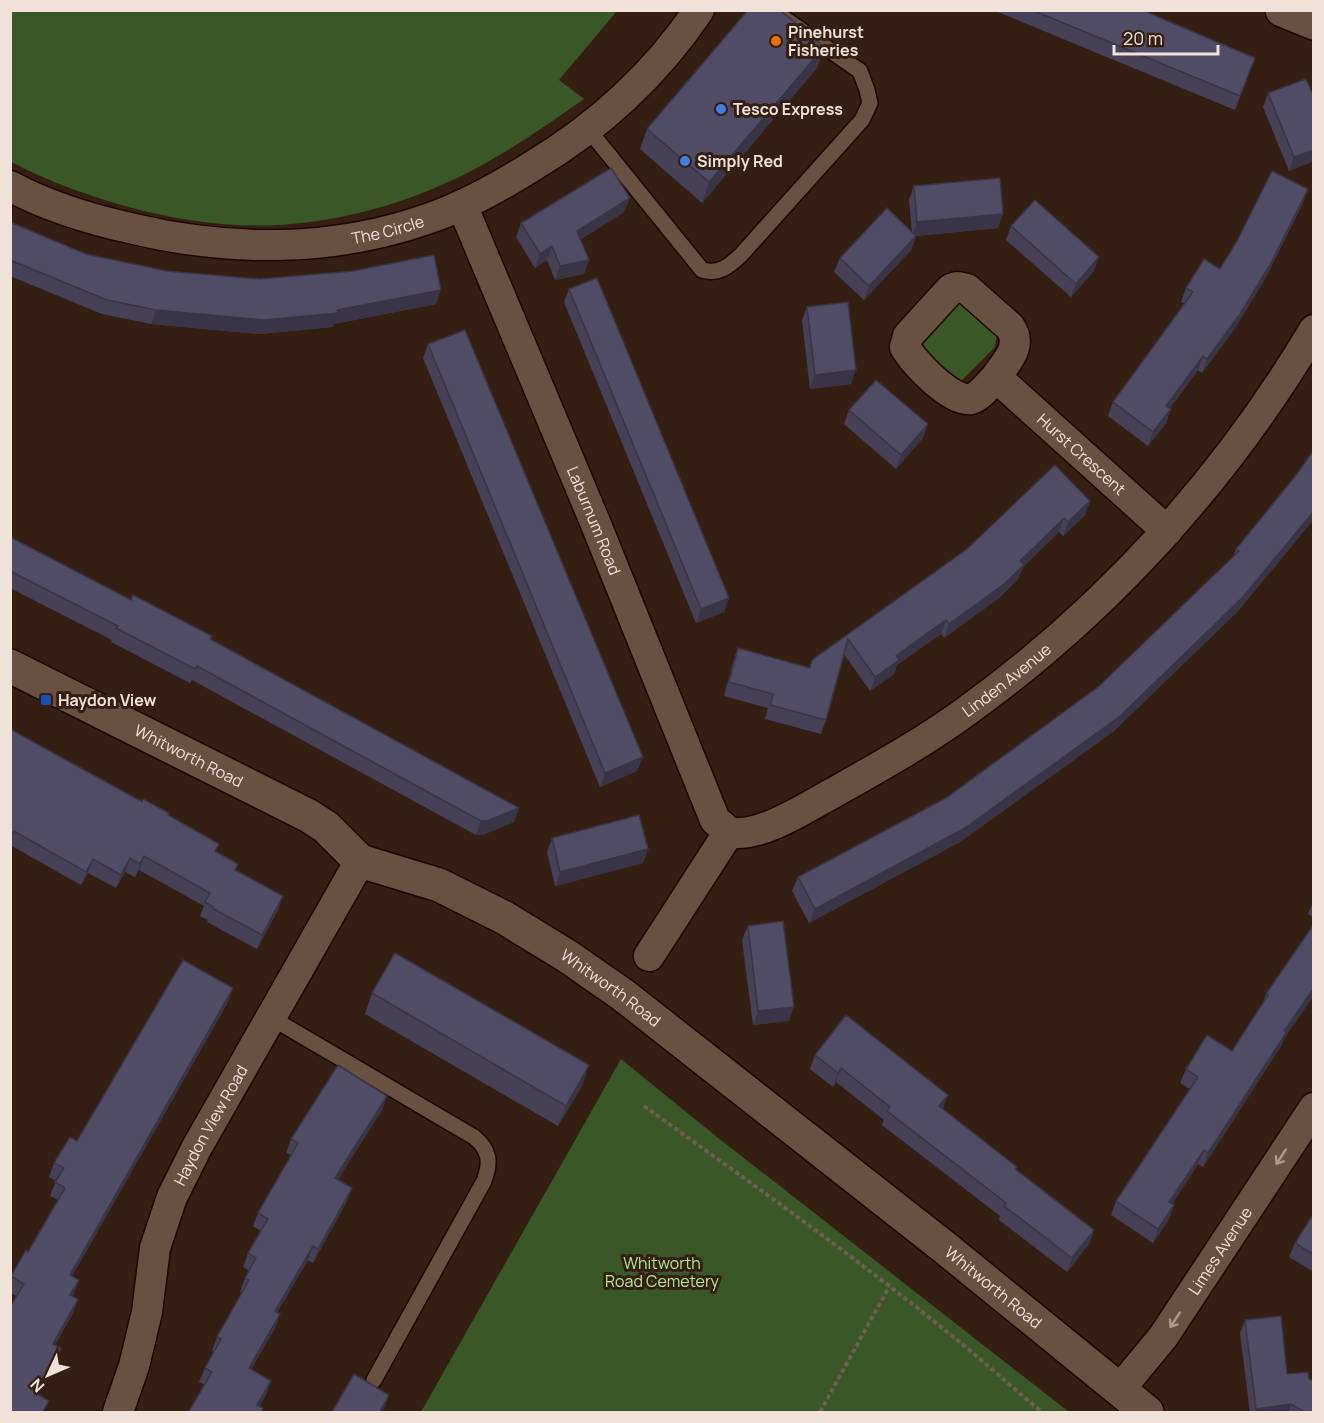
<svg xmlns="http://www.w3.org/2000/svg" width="1324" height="1423" font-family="Manrope,sans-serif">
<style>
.green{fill:#395727}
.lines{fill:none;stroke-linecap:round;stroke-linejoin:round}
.service-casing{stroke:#1b0801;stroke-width:18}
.minor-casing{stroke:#1b0801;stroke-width:33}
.tertiary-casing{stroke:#1b0801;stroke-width:36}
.secondary-casing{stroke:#1b0801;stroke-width:36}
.path{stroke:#705d51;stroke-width:4;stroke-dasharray:4.5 3;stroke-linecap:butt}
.service{stroke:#695142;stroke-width:15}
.minor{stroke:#695142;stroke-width:30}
.tertiary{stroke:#695142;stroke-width:33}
.secondary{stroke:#695142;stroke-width:33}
.wall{fill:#464157}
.shaded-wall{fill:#393547}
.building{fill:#514c65;stroke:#393547;stroke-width:1.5}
.oneway{stroke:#ac998e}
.food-dot{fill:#e8710a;stroke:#351f12;stroke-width:2}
.shop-dot{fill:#3f7fe0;stroke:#351f12;stroke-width:2}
.transit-dot{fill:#1a4fb4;stroke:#351f12;stroke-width:2}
.labels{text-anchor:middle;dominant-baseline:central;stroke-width:6;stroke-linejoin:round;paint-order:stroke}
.poi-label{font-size:16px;font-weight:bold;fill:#f0e1d9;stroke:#351f12;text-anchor:start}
.street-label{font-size:16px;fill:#f0e1d9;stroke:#351f12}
.park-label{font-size:16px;fill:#afe98f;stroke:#351f12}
</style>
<rect width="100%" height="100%" fill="#351f12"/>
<g class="green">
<path d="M10,11L11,10L617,11L559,80L584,99C547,125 510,151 469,172C415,200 352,219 291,224C201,233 91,203 11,162Z"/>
<polygon points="958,302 962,304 997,336 995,347 960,382 920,346 921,342"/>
<polygon points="621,1059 712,1133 1069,1412 421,1412"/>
</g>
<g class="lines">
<g class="service-casing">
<g id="service">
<path d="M588,129L702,270C719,275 729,266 741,255L862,120L870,103L867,90L860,71L772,10"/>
<path d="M270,1017L474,1137C490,1150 491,1162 484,1181L374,1380"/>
</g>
</g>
<g class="minor-casing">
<g id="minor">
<path id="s1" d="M10,186C48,207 93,220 134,229C232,252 335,252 430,218C465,206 499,187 531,167C598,127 655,75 699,10"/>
<path id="s2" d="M462,205L595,522L715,820L729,832"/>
<path id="s3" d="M996,377C1007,361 1023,346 1010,327L967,289L957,287L951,289L908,336L905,347C913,362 952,403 971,399C981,396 989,384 996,377L1167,531"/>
<path id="s4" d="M649,956L729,832C759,839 807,807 833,793C879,767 926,741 968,710C1108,609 1226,478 1314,330"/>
<path id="s5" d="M1120,1389L1163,1337L1314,1108"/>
<path id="s6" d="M118,1412L134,1366L147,1312L155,1248L172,1197L197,1147L360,861"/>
</g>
</g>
<g class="tertiary-casing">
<polyline id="tertiary" points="1282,10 1314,23"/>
</g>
<g class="secondary-casing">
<g id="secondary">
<path id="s7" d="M10,666L309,816L326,827L360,861L439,885L505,918L567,956L623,995L944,1247L1147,1412"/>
</g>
</g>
<g class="path">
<path d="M644,1106C751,1183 860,1260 962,1344C989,1366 1015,1390 1042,1412"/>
<polyline points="820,1412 889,1287"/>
</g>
<use href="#service" class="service"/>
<use href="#minor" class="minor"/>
<use href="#tertiary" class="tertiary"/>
<use href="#secondary" class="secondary"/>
</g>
<g class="wall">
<polygon points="993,10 1142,10 1255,58 1235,110"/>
<polygon points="824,47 817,68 702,203 640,149 647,129"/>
<polygon points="1268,93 1314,161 1289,171 1263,107"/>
<polygon points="914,186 998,228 916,236 911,250 864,300 834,272 840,258 912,232 909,200"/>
<polygon points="1303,203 1266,277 1235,328 1202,373 1198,370 1170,408 1171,409 1166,423 1148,446 1108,416 1113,402 1185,304 1181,302 1186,288 1220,269"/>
<polygon points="624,212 581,239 584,274 555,280 547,260 535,268 516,237 521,223"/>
<polygon points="10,222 86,254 167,271 436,304 334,324 333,327 259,334 151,324 102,314 10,276"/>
<polygon points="1011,226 1094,271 1071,297 1006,240"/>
<polygon points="569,289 729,598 724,612 696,623 564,302"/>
<polygon points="807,307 851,384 810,389 802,320"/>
<polygon points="428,344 643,757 637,771 600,787 423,358"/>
<polygon points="849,410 923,438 896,469 844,424"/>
<polygon points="1314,450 1314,519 1237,612 1114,731 960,842 809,923 792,891 798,877 946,798 1098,687 1233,557 1236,549 1293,479"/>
<polygon points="1090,501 1085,515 1063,536 1059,532 1023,567 1018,579 999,598 944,638 941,634 918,650 897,665 894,674 870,691 844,654 826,720 821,734 765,719 768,708 724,696 733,662 738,648 809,668 812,660"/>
<polygon points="10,537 131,600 212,636 211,640 514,822 482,835 476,835 192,680 190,683 111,642 112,640 10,588"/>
<polygon points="10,729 168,815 216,851 278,910 257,949 207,922 208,920 200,916 204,906 139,870 135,877 125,872 116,888 88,873 81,885 10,845"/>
<polygon points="552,838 648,849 643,863 555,886 547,852"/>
<polygon points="1314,900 1314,918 1308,914"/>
<polygon points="1314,924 1314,995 1285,1037 1281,1046 1203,1167 1198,1164 1172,1204 1174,1205 1169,1219 1153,1243 1111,1215 1116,1201 1190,1089 1180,1083 1186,1069 1232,1051 1263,1002 1266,994"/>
<polygon points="748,926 789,1021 753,1025 742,940"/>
<polygon points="372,993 582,1086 558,1126 365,1014"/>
<polygon points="228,1002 72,1276 74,1294 73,1296 78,1299 73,1313 55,1345 61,1348 56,1362 38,1395 10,1413 17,1296 10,1293 10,1278 26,1250 28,1252 58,1200 50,1196 56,1181 49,1177 54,1163 77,1141"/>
<polygon points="815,1055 942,1109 1017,1167 1016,1169 1094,1230 1089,1244 1067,1272 999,1220 1000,1216 882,1125 884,1120 836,1082 833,1087 810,1069"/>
<polygon points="387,1096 382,1110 338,1179 352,1188 347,1201 313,1263 308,1260 277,1312 280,1314 275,1328 251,1369 271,1381 266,1395 259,1406 263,1408 262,1413 188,1413 205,1385 199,1382 205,1368 214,1352 212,1351 217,1337 242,1293 240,1292 245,1278 249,1271 243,1267 248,1253 261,1231 253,1226 258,1213 291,1155 286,1153 291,1139"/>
<polygon points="1314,1213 1314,1272 1289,1257 1295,1243"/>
<polygon points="1245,1320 1287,1374 1314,1413 1250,1413 1240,1333"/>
</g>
<g class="shaded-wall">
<polygon points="824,47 817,68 702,203 709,182"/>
<polygon points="1314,150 1314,161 1289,171 1294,157"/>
<polygon points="1308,189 1303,203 1266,277 1235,328 1202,373 1207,359"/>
<polygon points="630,198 624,212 572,244 577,231"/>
<polygon points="1003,214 998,228 912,236 917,222"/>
<polygon points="916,236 911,250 864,300 869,286"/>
<polygon points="552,246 547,260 535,268 540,254"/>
<polygon points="1099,257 1094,271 1071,297 1076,284"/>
<polygon points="589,260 584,274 555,280 560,266"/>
<polygon points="441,290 436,304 334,324 333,327 259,334 151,324 156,310 337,310"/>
<polygon points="1203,356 1198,370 1161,420 1166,406"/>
<polygon points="856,370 851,384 810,389 815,375"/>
<polygon points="1171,409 1166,423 1148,446 1153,432"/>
<polygon points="928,424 923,438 896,469 901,455"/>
<polygon points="1090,501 1085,515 1063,536 1068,522"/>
<polygon points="1314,511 1314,519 1237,612 1114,731 960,842 809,923 815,909 965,828"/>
<polygon points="1064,518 1059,532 1023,567 1018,579 999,598 944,638 949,624 1020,561"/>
<polygon points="729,598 724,612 696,623 701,609"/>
<polygon points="946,620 941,634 897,665 894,674 870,691 875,677 896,656"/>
<polygon points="643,757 637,771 600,787 605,773"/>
<polygon points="519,808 514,822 482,835 476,835 481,821"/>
<polygon points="648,849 643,863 555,886 560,872"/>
<polygon points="144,856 139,870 135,877 140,864"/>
<polygon points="130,858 125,872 116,888 121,875"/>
<polygon points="93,859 88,873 81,885 86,872"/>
<polygon points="283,896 278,910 257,949 262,935"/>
<polygon points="233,988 228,1002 65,1289 70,1275"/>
<polygon points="1314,988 1314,995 1285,1037 1281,1046 1203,1167 1208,1153 1284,1031"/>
<polygon points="794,1007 789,1021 753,1025 758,1011"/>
<polygon points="589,1065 582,1086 558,1126 566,1106"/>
<polygon points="841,1068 836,1082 833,1087 838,1073"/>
<polygon points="948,1095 943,1109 939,1106"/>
<polygon points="387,1096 382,1110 330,1192 335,1178"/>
<polygon points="1204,1150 1198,1164 1164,1216 1169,1202"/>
<polygon points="352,1188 347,1201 313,1263 318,1249"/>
<polygon points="1174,1205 1169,1219 1153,1243 1158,1229"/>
<polygon points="1094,1230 1089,1244 1067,1272 1072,1258"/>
<polygon points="313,1246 308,1260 270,1325 275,1311"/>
<polygon points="79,1280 74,1294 65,1309 70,1295"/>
<polygon points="78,1299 73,1313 48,1358 53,1344"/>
<polygon points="280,1314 275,1328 244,1382 249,1368"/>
<polygon points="61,1348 56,1362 31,1407 36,1393"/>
<polygon points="271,1381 266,1395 256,1413 257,1405"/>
<polygon points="389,1395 384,1409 382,1413 379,1413"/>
<polygon points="1291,1404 1288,1413 1255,1413 1256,1409"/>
</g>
<g class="building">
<polygon points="748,10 780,10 824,47 709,182 647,129"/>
<polygon points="1032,10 1142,10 1255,58 1240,96"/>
<polygon points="1306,79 1314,97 1314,150 1294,157 1268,93"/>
<polygon points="611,168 630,198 577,231 589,260 560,266 552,246 540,254 521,223"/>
<polygon points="1272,171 1308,189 1271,263 1240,314 1207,359 1203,356 1166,406 1171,409 1153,432 1113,402 1193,292 1186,288 1204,259 1220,269 1237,241"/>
<polygon points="1000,178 1003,214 917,222 914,186"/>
<polygon points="1035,200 1099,257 1076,284 1011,226"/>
<polygon points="887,208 916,236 869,286 840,258"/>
<polygon points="10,222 86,254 167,271 260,279 353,271 434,255 441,290 337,310 338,313 264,320 156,310 107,300 10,260"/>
<polygon points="597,278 729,598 701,609 569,289"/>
<polygon points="848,302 856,370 815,375 807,307"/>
<polygon points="465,330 643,757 605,773 428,344"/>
<polygon points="876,380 928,424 901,455 849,410"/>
<polygon points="1314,450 1314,511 1242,598 1119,717 965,828 815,909 798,877 946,798 1098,687 1239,551 1236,549 1293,479"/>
<polygon points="1055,465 1090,501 1068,522 1064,518 1020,561 1024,565 1004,584 949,624 946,620 923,636 896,656 899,660 875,677 848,639 826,720 770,705 773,694 729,682 738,648 810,668 812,660 967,549"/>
<polygon points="10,537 131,600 133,595 212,636 210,639 519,808 487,821 481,821 197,666 195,669 116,628 118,626 10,571"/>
<polygon points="10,729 142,802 143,799 169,813 168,815 219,844 215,851 238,864 235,870 283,896 262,935 212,908 213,907 205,902 210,893 144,856 140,864 130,858 121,875 93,859 86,872 14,831 10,838"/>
<polygon points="639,815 648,849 560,872 552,838"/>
<polygon points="783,921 794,1007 758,1011 748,926"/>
<polygon points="1314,924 1314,988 1284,1031 1286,1033 1208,1153 1204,1150 1169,1202 1174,1205 1158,1229 1116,1201 1198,1077 1186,1069 1207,1035 1232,1051 1268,995 1266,994"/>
<polygon points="395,953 589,1065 566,1106 372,993"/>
<polygon points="183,960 233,988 70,1275 79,1280 70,1295 78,1299 53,1344 61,1348 36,1393 49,1401 42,1413 10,1413 10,1307 24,1284 11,1276 26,1250 28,1252 65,1188 55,1182 64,1168 54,1163 70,1137 77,1141"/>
<polygon points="846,1015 948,1095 939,1106 1017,1167 1015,1169 1094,1230 1072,1258 1004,1206 1006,1203 887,1111 890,1107 841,1068 838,1073 815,1055"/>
<polygon points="338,1065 387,1096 335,1178 352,1188 318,1249 313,1246 275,1311 280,1314 249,1368 271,1381 257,1405 263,1408 261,1413 188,1413 212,1372 205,1368 221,1339 217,1337 249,1280 245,1278 256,1258 248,1253 268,1219 258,1213 298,1143 291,1139"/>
<polygon points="1314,1213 1314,1255 1295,1243"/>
<polygon points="1281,1316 1287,1374 1308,1372 1309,1379 1314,1381 1314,1413 1306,1413 1291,1404 1256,1409 1245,1320"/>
<polygon points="354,1374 389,1395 379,1413 333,1413 332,1412"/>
</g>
<defs><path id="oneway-shaft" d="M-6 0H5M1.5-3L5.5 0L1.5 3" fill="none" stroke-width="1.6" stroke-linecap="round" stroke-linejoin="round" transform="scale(1.5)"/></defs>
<g class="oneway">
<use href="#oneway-shaft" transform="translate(1281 1157) rotate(123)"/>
<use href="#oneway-shaft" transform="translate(1175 1320) rotate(123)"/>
</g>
<circle class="food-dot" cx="776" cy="41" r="6"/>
<g class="shop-dot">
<circle cx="721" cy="109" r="6"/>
<circle cx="685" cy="161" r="6"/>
</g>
<rect class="transit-dot" x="40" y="694" width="12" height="12" rx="3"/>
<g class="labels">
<g class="poi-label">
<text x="788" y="32">Pinehurst<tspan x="788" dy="18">Fisheries</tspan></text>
<text x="733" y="109">Tesco Express</text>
<text x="697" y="161">Simply Red</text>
<text x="58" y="700">Haydon View</text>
</g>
<g class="street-label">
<text stroke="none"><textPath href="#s1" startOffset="388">The Circle</textPath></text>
<text stroke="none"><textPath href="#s3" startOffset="441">Hurst Crescent</textPath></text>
<text stroke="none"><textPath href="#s2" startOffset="342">Laburnum Road</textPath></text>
<text stroke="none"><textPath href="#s4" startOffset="468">Linden Avenue</textPath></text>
<text stroke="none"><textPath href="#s7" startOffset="200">Whitworth Road</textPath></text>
<text stroke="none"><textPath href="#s7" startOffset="686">Whitworth Road</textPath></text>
<text stroke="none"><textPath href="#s6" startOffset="304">Haydon View Road</textPath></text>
<text stroke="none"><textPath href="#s5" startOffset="171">Limes Avenue</textPath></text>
<text stroke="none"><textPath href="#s7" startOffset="1172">Whitworth Road</textPath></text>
</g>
<g class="park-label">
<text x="662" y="1263">Whitworth<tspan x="662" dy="18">Road Cemetery</tspan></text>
</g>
</g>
<rect width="1324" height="1423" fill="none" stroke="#f0e1d9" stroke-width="24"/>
<g transform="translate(48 1375) rotate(226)" stroke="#351f12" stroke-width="4.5" paint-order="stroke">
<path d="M0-4.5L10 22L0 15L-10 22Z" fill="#f0e1d9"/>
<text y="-9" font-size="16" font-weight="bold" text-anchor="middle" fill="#f0e1d9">N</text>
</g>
<path d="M1114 45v9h104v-9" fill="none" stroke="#f0e1d9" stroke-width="3"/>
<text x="1123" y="45" font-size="18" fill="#f0e1d9" stroke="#351f12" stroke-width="4.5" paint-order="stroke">20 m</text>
</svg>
